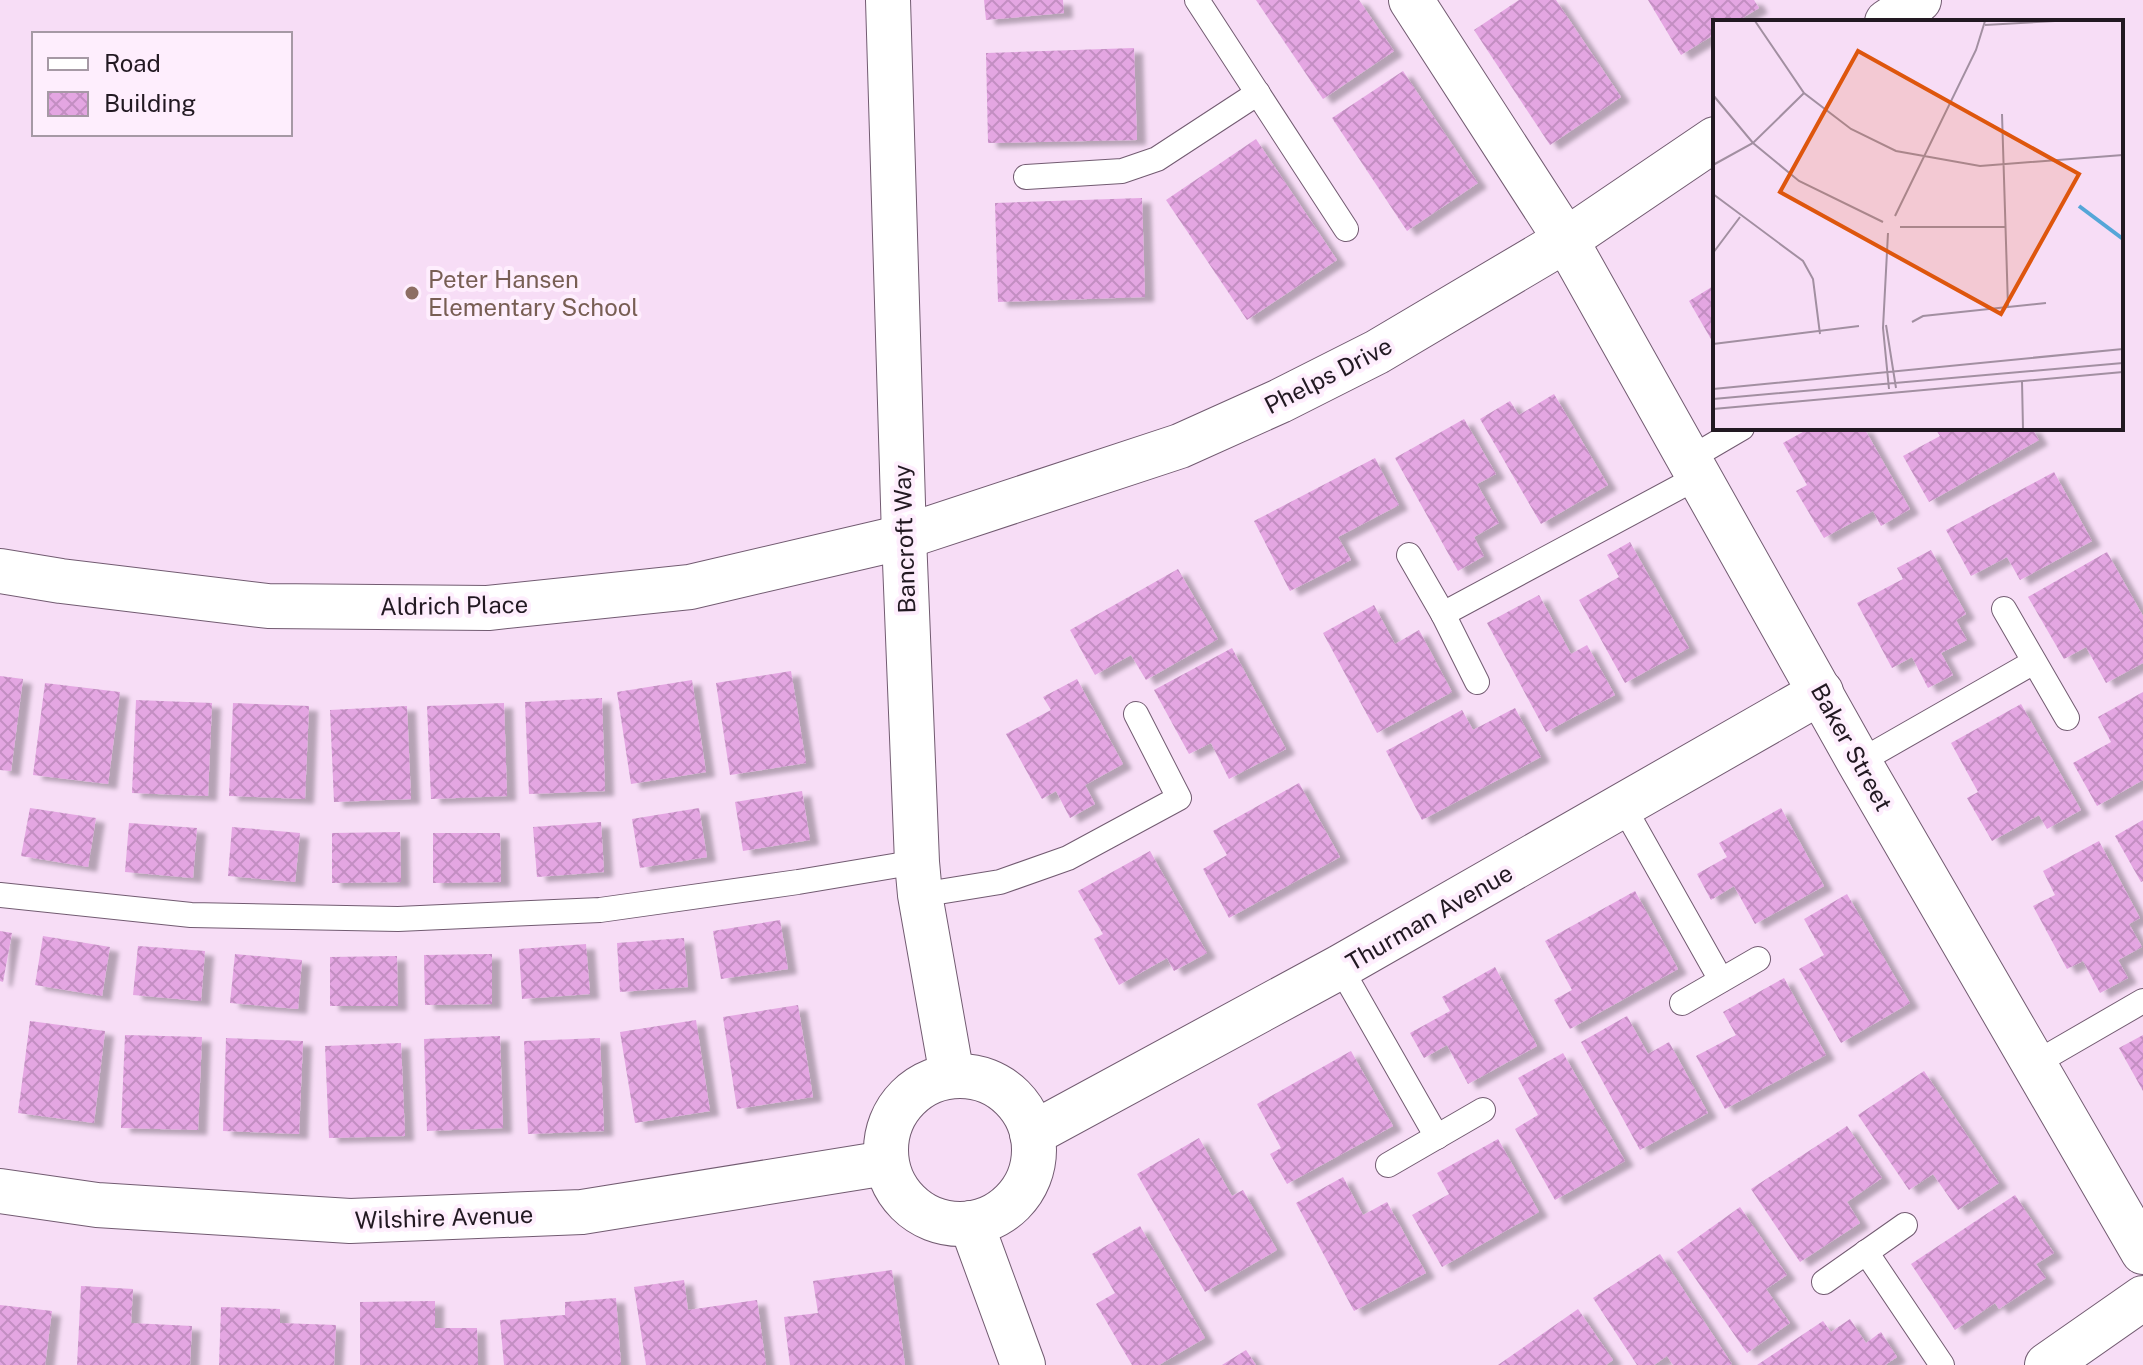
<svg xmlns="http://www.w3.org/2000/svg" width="2143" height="1365" font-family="'Public Sans',sans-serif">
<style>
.building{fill:url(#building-cross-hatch);filter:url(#shadow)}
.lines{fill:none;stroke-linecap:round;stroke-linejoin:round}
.service-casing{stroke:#725b71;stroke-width:26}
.minor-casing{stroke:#725b71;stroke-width:46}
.tertiary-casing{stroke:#725b71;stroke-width:46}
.service{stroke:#fff;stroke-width:24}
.minor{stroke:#fff;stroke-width:44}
.tertiary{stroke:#fff;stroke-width:44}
.education-dot{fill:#8d6e63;stroke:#feeefd;stroke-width:3}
.labels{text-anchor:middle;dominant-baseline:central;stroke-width:8;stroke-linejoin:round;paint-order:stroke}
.education-label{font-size:24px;fill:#785e54;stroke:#feeefd;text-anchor:start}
.street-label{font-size:24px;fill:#221922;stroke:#feeefd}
.inset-river{fill:none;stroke:#55a6d8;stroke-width:4}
.inset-road{fill:none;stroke:#a28fa1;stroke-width:2}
.view{fill:#de560d;fill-opacity:0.15;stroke:#de560d;stroke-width:4}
.inset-edge{fill:none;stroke:#221922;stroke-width:4}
</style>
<defs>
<pattern id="building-cross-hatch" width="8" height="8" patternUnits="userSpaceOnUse" patternTransform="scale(2)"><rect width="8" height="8" fill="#e4a6e2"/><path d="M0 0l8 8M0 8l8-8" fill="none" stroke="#c38ec2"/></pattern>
<filter id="shadow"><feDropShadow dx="9" dy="5" stdDeviation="2" flood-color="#0004"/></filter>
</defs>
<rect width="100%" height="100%" fill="#f7ddf6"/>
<g class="building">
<polygon points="984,0 1063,0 1064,13 986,20"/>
<polygon points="1256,0 1359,0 1394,51 1323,99"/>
<polygon points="1519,0 1556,0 1621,97 1550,145 1474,30"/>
<polygon points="1648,0 1754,0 1759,8 1736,22 1715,22 1715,34 1681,55"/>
<polygon points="1134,48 1137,140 988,143 986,53"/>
<polygon points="1403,71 1478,183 1407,231 1332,118"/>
<polygon points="1256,139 1337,260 1247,320 1166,200"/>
<polygon points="1142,198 1145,297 998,302 995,203"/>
<polygon points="1715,285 1715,346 1689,301"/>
<polygon points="1554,394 1608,485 1541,524 1480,419 1510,401 1519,415"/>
<polygon points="1464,419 1496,474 1477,484 1499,523 1474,537 1484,556 1458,571 1395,458"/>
<polygon points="1810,428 1864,428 1910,509 1881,526 1873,511 1824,538 1796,491 1807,485 1783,443"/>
<polygon points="1935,428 2032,428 2039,440 1929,502 1903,456 1940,436"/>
<polygon points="1375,458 1399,505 1338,537 1351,560 1290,591 1254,521"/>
<polygon points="2054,472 2092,541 2020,580 2007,557 1971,576 1946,530"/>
<polygon points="1630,542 1689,648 1625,683 1579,600 1619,577 1607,555"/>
<polygon points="1931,550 1966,614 1956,620 1967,640 1941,653 1953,675 1928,688 1912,657 1892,668 1857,603 1903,579 1897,568"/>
<polygon points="2107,552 2143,616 2143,663 2106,683 2086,647 2064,659 2028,597"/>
<polygon points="1178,569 1218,639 1146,680 1131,655 1095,675 1070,630"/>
<polygon points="1539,595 1571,654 1587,645 1615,695 1546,732 1487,623"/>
<polygon points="1374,605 1395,644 1419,630 1452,692 1377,733 1323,633"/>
<polygon points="1232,648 1286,749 1229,779 1211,743 1189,754 1154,690"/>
<polygon points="791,671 806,763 730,775 716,683"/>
<polygon points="0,676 23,679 11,771 0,770"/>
<polygon points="1077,679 1123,764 1085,785 1095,804 1070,818 1056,791 1042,799 1006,734 1051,710 1043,697"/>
<polygon points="692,680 706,772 631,784 617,692"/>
<polygon points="45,683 120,692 108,784 33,775"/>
<polygon points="2143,692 2143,780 2097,806 2073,763 2111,742 2098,717"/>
<polygon points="602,698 605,791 529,794 525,702"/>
<polygon points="136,700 212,703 208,796 132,793"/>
<polygon points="233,703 309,706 305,799 229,796"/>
<polygon points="504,703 507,796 431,799 427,706"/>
<polygon points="2021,704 2081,810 2047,829 2039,815 1992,841 1967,798 1978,792 1951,743"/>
<polygon points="407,706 411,799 334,802 330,710"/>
<polygon points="1515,708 1541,757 1422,820 1386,751 1462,710 1473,730"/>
<polygon points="1299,783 1340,857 1229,918 1203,869 1227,855 1213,831"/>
<polygon points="802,791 810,840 743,851 735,802"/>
<polygon points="30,808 96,818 88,867 21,856"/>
<polygon points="699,808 707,857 640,868 632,819"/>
<polygon points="1781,808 1824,886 1755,924 1734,886 1711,900 1697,874 1727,857 1719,843"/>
<polygon points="2143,820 2143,881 2141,882 2115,836"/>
<polygon points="601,822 604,872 537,877 533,827"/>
<polygon points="129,823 197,828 193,878 125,872"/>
<polygon points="232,827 300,833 295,882 228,876"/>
<polygon points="400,832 401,882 332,883 332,833"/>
<polygon points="433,833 500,833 501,882 433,883"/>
<polygon points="2099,841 2140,918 2129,924 2142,947 2118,960 2128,978 2100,993 2083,961 2067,969 2033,906 2055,895 2043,871"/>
<polygon points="1150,851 1207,953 1174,971 1167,958 1119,985 1094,939 1103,934 1078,891"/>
<polygon points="1635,891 1678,969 1570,1029 1554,1000 1572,990 1545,941"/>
<polygon points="1847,894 1910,1003 1841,1043 1799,969 1824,955 1804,919"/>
<polygon points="780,920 788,969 721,979 713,931"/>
<polygon points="0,931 12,933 3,982 0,981"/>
<polygon points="43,936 110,947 102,996 35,985"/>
<polygon points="684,938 688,987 620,992 617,943"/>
<polygon points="586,944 590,994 522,999 519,949"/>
<polygon points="138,946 205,951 201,1001 133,995"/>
<polygon points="235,954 302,960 298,1009 230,1003"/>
<polygon points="492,954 492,1004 425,1005 424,955"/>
<polygon points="397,956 398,1006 330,1006 330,957"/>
<polygon points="1495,967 1537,1046 1468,1084 1447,1045 1424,1058 1410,1033 1450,1011 1442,997"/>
<polygon points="1784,978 1826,1055 1725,1109 1696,1056 1736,1035 1723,1012"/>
<polygon points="798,1005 813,1097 737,1109 723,1017"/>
<polygon points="1627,1016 1648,1054 1669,1042 1708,1113 1640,1150 1581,1042"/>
<polygon points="696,1020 710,1111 635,1123 620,1032"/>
<polygon points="30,1021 105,1031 94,1123 18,1113"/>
<polygon points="125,1035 202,1037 198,1130 121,1128"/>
<polygon points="2143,1035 2143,1091 2119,1048"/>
<polygon points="500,1036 503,1128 427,1131 424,1039"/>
<polygon points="226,1038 303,1041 299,1134 223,1131"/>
<polygon points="600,1038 604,1131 528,1134 524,1041"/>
<polygon points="401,1043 405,1136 329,1138 325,1046"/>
<polygon points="1351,1051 1393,1126 1287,1184 1270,1154 1281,1148 1257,1104"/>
<polygon points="1563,1053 1625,1161 1555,1200 1515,1129 1538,1115 1518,1078"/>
<polygon points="1924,1071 1999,1183 1958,1210 1933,1174 1909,1190 1858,1115"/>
<polygon points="1847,1126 1882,1178 1847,1202 1860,1223 1800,1262 1751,1189"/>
<polygon points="1199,1138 1232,1196 1243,1190 1277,1250 1205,1292 1137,1174"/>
<polygon points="1498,1139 1539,1212 1442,1267 1412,1215 1449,1194 1437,1173"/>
<polygon points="1343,1177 1363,1215 1387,1202 1426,1273 1354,1311 1296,1203"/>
<polygon points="2015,1195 2054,1253 2036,1264 2046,1278 1999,1309 1995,1303 1955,1330 1911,1264"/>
<polygon points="1740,1207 1787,1275 1766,1289 1790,1323 1747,1353 1677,1252"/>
<polygon points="1140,1226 1205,1338 1159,1365 1132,1365 1096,1304 1115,1293 1092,1254"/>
<polygon points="1660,1254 1732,1364 1730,1365 1673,1365 1667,1356 1654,1365 1637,1365 1593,1298"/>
<polygon points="892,1270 905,1365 790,1365 784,1317 818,1313 813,1281"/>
<polygon points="684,1280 688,1310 757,1300 766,1365 646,1365 634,1287"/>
<polygon points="81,1286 133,1289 131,1323 192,1326 190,1365 77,1365"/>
<polygon points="616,1298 621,1365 504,1365 500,1320 565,1315 565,1302"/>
<polygon points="435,1301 435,1328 477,1328 478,1365 360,1365 360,1302"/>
<polygon points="0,1305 52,1311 45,1365 0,1365"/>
<polygon points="221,1307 280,1309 280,1323 336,1325 334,1365 219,1365"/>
<polygon points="1578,1309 1613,1360 1606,1365 1498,1365"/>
<polygon points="1850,1319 1866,1343 1881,1332 1897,1357 1885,1365 1757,1365 1823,1321 1831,1332"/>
<polygon points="1246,1350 1256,1365 1222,1365"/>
</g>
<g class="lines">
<g class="service-casing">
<g id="service">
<polyline points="1197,0 1346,229"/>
<polyline points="1026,177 1122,171 1157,159 1258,93"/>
<polyline points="1689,459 1742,428"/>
<polyline points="1409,555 1443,614 1477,682"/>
<polyline points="2004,609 2067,718"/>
<polyline points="1443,614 1698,477"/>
<polyline points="1859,762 2034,662"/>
<polyline points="1623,806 1721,980"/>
<polyline points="0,895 191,915 398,919 600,910 798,882 917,862"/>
<polyline points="920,895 1000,882 1068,858 1179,798 1136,714"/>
<polyline points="1340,967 1437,1137"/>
<polyline points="1682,1003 1758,959"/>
<polyline points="2034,1064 2143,1001"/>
<polyline points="1388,1165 1483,1110"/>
<polyline points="1866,1252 1942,1365"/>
<polyline points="1824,1282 1905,1225"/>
</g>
</g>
<g class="minor-casing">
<g id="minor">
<polyline points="888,0 904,537 917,862 920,895 952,1076"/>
<polyline points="1411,0 1566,240 1859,762 2143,1252"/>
<circle cx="960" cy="1150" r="74"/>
<polyline points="1032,1134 1340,967 1821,692"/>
<polyline points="0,1191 97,1205 350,1221 582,1212 886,1163"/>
<polyline points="971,1223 1023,1365"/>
<polyline points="2047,1365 2143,1298"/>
</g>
</g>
<g class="tertiary-casing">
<g id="tertiary">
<polyline points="1887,22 1919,0"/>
<polyline points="0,571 61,581 268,606 488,608 690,587 904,537 1180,446 1280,401 1377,352 1566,240 1715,139"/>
</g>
</g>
<use href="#service" class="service"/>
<use href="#minor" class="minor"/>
<use href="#tertiary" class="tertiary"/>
</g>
<circle class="education-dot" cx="412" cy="293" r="8"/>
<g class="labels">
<g class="education-label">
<text x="428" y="279">Peter Hansen<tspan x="428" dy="28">Elementary School</tspan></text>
</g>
<g class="street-label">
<text transform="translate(1328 375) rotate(-27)">Phelps Drive</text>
<text transform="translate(904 539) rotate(-92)">Bancroft Way</text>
<text transform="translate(454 605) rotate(-1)">Aldrich Place</text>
<text transform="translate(1852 747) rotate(61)">Baker Street</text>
<text transform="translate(1429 917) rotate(-30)">Thurman Avenue</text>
<text transform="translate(444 1217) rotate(-2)">Wilshire Avenue</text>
</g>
</g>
<g transform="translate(1713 20)">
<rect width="410" height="410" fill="#f7ddf6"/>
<path class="inset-river" d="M366,186L410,219"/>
<path class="inset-road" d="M42,1L91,73L138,109L183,131L267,146L410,135M272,5L342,1M0,75L40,123L86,161L170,202M289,94L295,287M0,145L40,123L91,73M0,174L90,241L100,259L107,314M182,196L263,30L272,1M187,207H293M175,213L170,308L176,369M0,233L27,197M199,302L210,296L333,283M173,305L183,368M0,324L146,306M309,361L310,409M0,369L410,329M0,379L410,343M0,389L410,352"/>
<path class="view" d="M145,31L366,154L288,294L67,172Z"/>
<rect width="410" height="410" class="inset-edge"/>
</g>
<rect x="32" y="32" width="260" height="104" fill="#feeefd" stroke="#a699a5" stroke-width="2"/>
<rect x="48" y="58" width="40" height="12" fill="#ffffff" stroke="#a699a5" stroke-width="2"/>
<text x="104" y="72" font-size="24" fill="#221922">Road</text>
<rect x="48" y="92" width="40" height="24" fill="url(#building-cross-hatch)" stroke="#a699a5" stroke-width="2"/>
<text x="104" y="112" font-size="24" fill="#221922">Building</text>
</svg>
